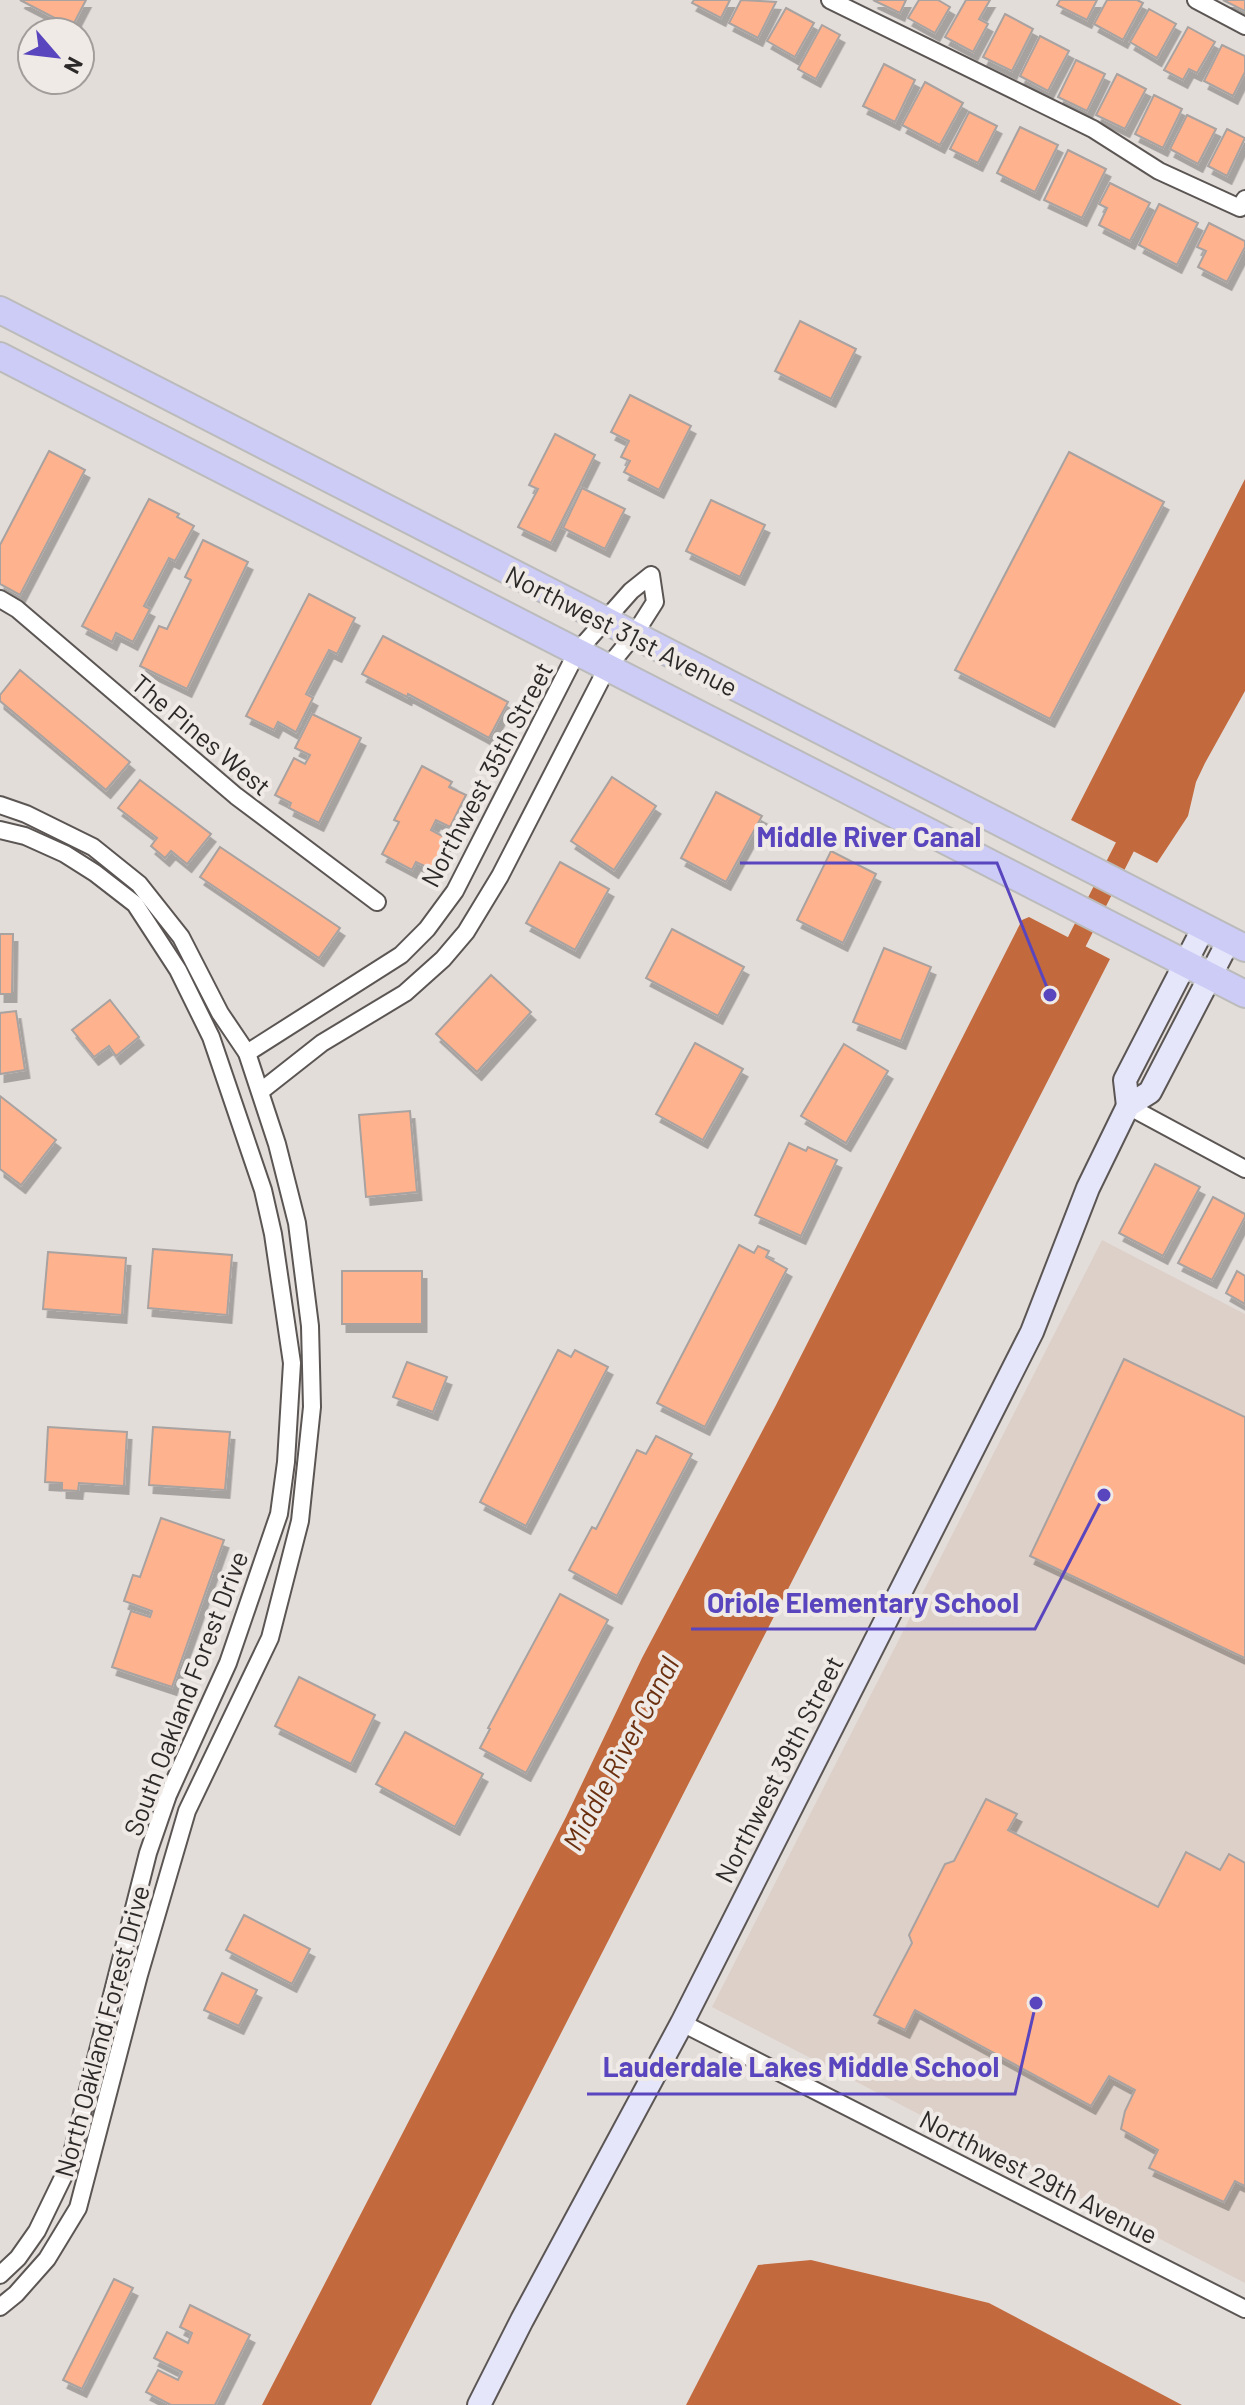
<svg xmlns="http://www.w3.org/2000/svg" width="1245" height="2405" font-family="Barlow,sans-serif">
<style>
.built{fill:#ddd0c9}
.water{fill:#c26a3d}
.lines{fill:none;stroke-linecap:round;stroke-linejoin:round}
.canal{stroke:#c26a3d;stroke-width:20}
.building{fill:#ffb28e;stroke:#a8a2a0;stroke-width:2;filter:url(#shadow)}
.street-casing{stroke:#5b5654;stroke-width:20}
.secondary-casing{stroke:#5b5654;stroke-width:26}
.primary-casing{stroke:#bbb;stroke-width:30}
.street{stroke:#fff;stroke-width:16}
.secondary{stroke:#e6e6fa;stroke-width:22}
.primary{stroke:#cdccf6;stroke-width:26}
.labels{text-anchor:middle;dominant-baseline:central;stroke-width:8;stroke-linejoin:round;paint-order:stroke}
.street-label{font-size:26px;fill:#2c2a29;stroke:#f0eae7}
.water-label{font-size:28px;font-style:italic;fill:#6b300f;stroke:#f0eae7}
.leader{fill:none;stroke:#5945bd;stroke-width:3}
.callout-dot{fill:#5945bd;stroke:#f0eae7;stroke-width:3}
.callout-label{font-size:28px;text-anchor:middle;font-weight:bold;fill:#5945bd;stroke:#f0eae7;stroke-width:8;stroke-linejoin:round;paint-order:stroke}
</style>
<defs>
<filter id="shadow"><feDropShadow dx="4.5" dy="8" stdDeviation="0" flood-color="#0004"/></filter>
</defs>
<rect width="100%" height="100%" fill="#e3ddda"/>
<polygon class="built" points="1102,1240 1245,1314 1245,2283 712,2007"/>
<g class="water">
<polygon points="1245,479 1245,691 1205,763 1196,782 1188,816 1157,863 1071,820"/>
<polygon points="1029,917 1110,959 371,2405 262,2405 566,1817 642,1658 775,1407 1022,920"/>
<polygon points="811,2260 989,2303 1182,2405 686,2405 758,2265"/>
</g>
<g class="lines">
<polyline class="canal" points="1065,965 1137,823"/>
</g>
<g class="building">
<polygon points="20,0 86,0 72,27"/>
<polygon points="694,0 730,0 721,18 692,3"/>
<polygon points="741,0 776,2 758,38 729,23"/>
<polygon points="873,0 906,0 900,13"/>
<polygon points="919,0 938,0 950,7 935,33 908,18"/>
<polygon points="966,0 990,0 979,19 988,24 973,52 945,37"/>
<polygon points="1060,0 1097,0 1087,20 1057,5"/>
<polygon points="1107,0 1137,0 1143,3 1123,40 1094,24"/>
<polygon points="1223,0 1245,0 1245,11"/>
<polygon points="786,8 814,23 795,57 767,41"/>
<polygon points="1149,9 1176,24 1157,58 1130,42"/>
<polygon points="1005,14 1033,29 1012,71 983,57"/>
<polygon points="822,25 840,35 816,79 798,69"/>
<polygon points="1188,27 1215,42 1197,73 1189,69 1183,80 1164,70"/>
<polygon points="1040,36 1069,51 1048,91 1020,76"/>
<polygon points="1222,45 1245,56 1245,72 1233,96 1204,81"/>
<polygon points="1076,60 1105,74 1087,111 1058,97"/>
<polygon points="884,64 915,80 895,122 863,106"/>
<polygon points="1117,74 1146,89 1125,129 1096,115"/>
<polygon points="925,82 963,103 940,145 902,125"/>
<polygon points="1154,95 1182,109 1163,148 1135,134"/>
<polygon points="969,112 997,126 978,163 950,149"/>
<polygon points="1187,115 1216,129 1198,164 1170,149"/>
<polygon points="1020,127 1058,145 1035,192 997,173"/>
<polygon points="1227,129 1245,138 1227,176 1208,166"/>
<polygon points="1068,150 1106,169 1082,218 1044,200"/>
<polygon points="1110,183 1150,203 1130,241 1099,225 1107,208 1099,204"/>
<polygon points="1159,204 1198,223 1177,265 1139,245"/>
<polygon points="1209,223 1245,241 1245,247 1227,282 1198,267 1206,251 1197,247"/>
<polygon points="800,321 856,349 831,399 775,371"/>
<polygon points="630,395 691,426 659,490 624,472 630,461 621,457 629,441 611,432"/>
<polygon points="555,434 595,455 551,543 518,527 538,489 529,485"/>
<polygon points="49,451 85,470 20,595 0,584 0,545"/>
<polygon points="1069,452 1164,502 1050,719 955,670"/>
<polygon points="582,488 625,509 605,549 563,528"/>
<polygon points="149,499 179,514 177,517 194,526 175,561 169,558 144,606 150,609 133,642 116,633 112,642 82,626"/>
<polygon points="711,500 765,525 740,577 686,551"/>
<polygon points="203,540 248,562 187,689 140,666 159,626 167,629 191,580 185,577"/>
<polygon points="309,594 355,618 337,654 329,650 306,694 313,698 296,732 278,722 274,730 246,716"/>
<polygon points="383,636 508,702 489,738 408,694 407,697 362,674"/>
<polygon points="20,670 130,762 106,790 0,701 0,695"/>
<polygon points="312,714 361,738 319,823 289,808 291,803 275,795 294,758 305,764 310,755 295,748"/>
<polygon points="422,766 452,782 449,787 466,795 450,827 436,820 431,830 448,839 433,870 416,862 412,870 382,854 399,822 394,820"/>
<polygon points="612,777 656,806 614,870 571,841"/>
<polygon points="140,780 211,834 187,864 171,851 165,858 151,846 157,838 118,808"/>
<polygon points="716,792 762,816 726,882 681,858"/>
<polygon points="220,847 340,928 319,958 200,877"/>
<polygon points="831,851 876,874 843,943 797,920"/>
<polygon points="560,862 609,889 575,950 526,923"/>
<polygon points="672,929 744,967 718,1016 646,978"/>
<polygon points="0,934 13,934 12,994 0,994"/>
<polygon points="884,948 931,967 901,1041 853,1022"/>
<polygon points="491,975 531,1012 477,1072 436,1034"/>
<polygon points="110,1000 139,1037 116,1056 109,1046 94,1057 72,1030"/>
<polygon points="16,1011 25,1070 0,1074 0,1013"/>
<polygon points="695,1043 743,1069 703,1140 656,1114"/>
<polygon points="844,1044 888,1071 846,1143 801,1116"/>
<polygon points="0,1096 56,1140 21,1185 0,1169"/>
<polygon points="410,1111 417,1192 366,1197 359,1115"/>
<polygon points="789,1143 806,1151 808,1147 837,1160 801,1236 755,1215"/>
<polygon points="1155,1164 1200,1187 1163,1256 1119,1233"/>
<polygon points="1213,1197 1245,1214 1245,1217 1212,1280 1178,1263"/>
<polygon points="739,1245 754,1253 758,1246 769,1251 766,1257 787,1269 705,1427 657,1403"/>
<polygon points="153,1249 232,1255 227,1315 148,1308"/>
<polygon points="48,1252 126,1258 122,1315 43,1309"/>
<rect x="342" y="1271" width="80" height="53"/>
<polygon points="1237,1271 1245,1276 1245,1304 1226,1293"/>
<polygon points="558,1350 571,1357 575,1350 608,1367 526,1526 480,1502"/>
<polygon points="1124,1359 1245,1417 1245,1658 1030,1556"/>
<polygon points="407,1362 447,1377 433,1412 393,1397"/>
<polygon points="48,1427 127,1432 124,1486 79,1483 78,1491 62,1490 62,1483 45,1482"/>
<polygon points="153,1427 230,1432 225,1490 149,1485"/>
<polygon points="656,1436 692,1454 617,1596 569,1570 592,1527 596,1529 637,1450 646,1454"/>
<polygon points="161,1518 224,1540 172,1687 112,1667 131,1611 150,1617 152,1611 124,1601 133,1575 140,1577"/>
<polygon points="560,1594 608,1620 526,1773 480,1748 490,1729 488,1728"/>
<polygon points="299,1677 375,1715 351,1764 275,1726"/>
<polygon points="405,1732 483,1774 455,1827 376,1784"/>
<polygon points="986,1799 1017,1814 1008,1830 1158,1907 1186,1852 1220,1870 1229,1854 1245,1863 1245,2186 1235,2181 1224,2202 1149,2168 1158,2150 1121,2129 1125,2111 1135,2090 1109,2076 1091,2106 915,2010 905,2030 874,2015 912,1943 909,1935 945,1864 954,1861"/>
<polygon points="244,1915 310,1949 292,1984 226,1950"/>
<polygon points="222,1973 257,1990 239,2026 204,2010"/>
<polygon points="114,2279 133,2288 82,2389 63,2380"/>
<polygon points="190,2305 250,2335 215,2405 171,2405 146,2392 158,2370 178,2380 182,2372 154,2358 167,2332 188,2343 192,2333 180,2327"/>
</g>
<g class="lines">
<g class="street-casing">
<g id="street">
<polyline points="830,0 1093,129 1159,171 1240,208 1245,199"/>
<polyline points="1196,0 1245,26"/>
<polyline points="0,599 17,609 236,796 377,902"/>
<polyline points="0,805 26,814 93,847 139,884 181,937 220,1013 247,1053 277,1144 297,1223 310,1326 312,1407 300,1521 270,1638 187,1811 139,1975 78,2208 47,2259 16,2294 0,2307"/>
<polyline points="0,830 25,836 65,854 95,873 135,904 178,970 211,1037 263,1190 273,1234 292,1363 286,1462 279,1514 228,1663 168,1795 148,1853 69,2165 37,2231 18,2258 0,2275"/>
<polyline points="247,1053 401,955 427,929 455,891 577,652 631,591 651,575 655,602 634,635 607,668 500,876 466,932 443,959 405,993 322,1043 261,1091"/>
<polyline points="1128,1106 1245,1169"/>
<polyline points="682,2023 1245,2309"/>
</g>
</g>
<g class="secondary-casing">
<g id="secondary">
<polyline points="1128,1106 1125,1080 1204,927"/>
<polyline points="479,2405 522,2320 682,2023 1032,1332 1088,1188 1128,1106 1150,1092 1229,940"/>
</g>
</g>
<g class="primary-casing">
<g id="primary">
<polyline points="0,310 1245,948"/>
<polyline points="0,356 1245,994"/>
</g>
</g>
<use href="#street" class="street"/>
<use href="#secondary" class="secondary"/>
<use href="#primary" class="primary"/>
</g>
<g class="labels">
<g class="street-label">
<text transform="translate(622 630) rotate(27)">Northwest 31st Avenue</text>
<text transform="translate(202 734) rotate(40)">The Pines West</text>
<text transform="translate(486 774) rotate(-62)">Northwest 35th Street</text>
<text transform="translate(185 1693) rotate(-69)">South Oakland Forest Drive</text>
<text transform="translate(778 1769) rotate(-63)">Northwest 39th Street</text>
<text transform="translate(101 2031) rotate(-75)">North Oakland Forest Drive</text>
<text transform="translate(1039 2176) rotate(27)">Northwest 29th Avenue</text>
</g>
<g class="water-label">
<text transform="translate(620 1753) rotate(-62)">Middle River Canal</text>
</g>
</g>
<path class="leader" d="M1050 995L997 863H740M1104 1495L1035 1629H691M1036 2003L1015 2094H587"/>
<g class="callout-dot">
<circle cx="1050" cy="995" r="8"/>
<circle cx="1104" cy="1495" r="8"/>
<circle cx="1036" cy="2003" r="8"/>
</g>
<g class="callout-label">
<text x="869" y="847">Middle River Canal</text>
<text x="863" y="1613">Oriole Elementary School</text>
<text x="801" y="2077">Lauderdale Lakes Middle School</text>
</g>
<g transform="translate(56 56) rotate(118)"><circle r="38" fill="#f0eae7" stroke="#a29d9b" stroke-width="2"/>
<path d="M0-6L14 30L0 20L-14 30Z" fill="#5945bd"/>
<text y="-12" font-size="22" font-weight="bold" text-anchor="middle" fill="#2c2a29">N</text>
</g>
</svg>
